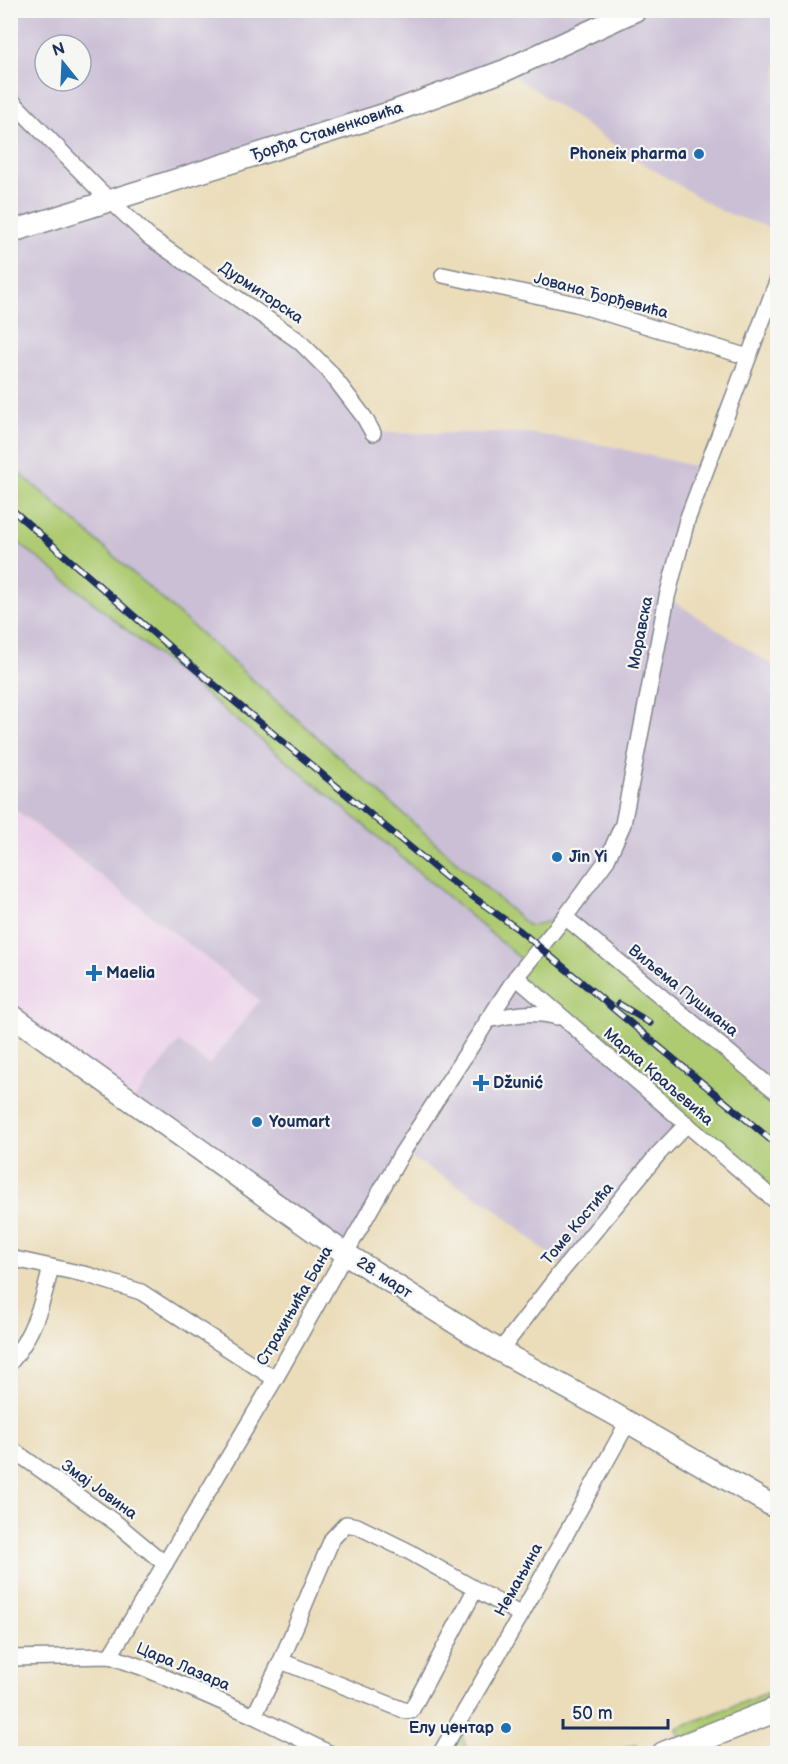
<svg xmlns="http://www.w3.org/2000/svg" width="788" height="1764" font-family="'Balsamiq Sans',sans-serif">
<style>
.built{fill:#ecd1ea}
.industrial{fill:#cbbfd5;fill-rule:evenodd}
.green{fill:#aecb72;stroke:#647d68;stroke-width:1.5}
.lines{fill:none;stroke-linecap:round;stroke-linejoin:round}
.street-casing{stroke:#83868c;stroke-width:18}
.secondary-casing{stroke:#83868c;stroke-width:24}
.primary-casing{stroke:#83868c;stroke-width:27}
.street{stroke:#fff;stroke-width:15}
.secondary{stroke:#fff;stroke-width:21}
.primary{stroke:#fff;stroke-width:24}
.rail-casing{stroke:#1b2f5e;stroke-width:7}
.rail{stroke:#f6f6f2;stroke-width:4.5;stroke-dasharray:14;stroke-linecap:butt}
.poi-dot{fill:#1f6fb2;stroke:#f6f6f2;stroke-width:2}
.labels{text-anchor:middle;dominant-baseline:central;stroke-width:4.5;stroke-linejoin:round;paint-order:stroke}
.street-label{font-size:16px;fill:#1b2f5e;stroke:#f6f6f2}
.poi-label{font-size:16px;font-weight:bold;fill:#1b2f5e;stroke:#f6f6f2;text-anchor:start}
</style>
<rect width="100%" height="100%" fill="#f6f6f2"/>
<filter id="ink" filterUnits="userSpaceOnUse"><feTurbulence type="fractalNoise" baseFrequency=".0167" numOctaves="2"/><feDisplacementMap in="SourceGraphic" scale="12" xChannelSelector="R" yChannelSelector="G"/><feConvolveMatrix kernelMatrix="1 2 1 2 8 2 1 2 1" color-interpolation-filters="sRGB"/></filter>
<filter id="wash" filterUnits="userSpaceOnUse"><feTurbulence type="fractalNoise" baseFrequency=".008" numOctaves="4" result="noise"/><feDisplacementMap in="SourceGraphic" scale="24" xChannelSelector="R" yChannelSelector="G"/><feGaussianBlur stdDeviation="1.35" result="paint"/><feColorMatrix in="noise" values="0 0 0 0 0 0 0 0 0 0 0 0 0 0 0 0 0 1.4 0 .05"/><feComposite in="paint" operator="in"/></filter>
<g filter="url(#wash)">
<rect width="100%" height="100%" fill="#ebddba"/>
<polygon class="built" points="10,806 260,1000 209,1065 179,1042 133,1100 11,1014"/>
<g class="industrial">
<path d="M10,11H777V230L721,211L620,149L506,70L111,200L299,341L373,433H529L610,446L706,469L667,597L777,668V1093L565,918L529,926L43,493L11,466ZM45,45H81V81H45Z"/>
<polygon points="10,537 56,572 339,804 529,965 687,1124 562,1265 492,1206 403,1153 346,1254 133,1100 179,1042 209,1065 260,1000 11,806"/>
</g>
<g class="green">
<polygon points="10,466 43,493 529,926 565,918 777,1093 777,1203 519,976 528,965 339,804 56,572 11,537"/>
<polygon points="777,1689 777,1701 680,1740 677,1728"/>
<polygon points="461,1733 468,1753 448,1753"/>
<polygon points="637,1744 640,1753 608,1753"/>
</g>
</g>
<g filter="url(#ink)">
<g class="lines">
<g class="street-casing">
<g id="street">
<polyline points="10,99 97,188 149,237 299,341 329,371 364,417 373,433"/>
<polyline points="443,275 576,304 748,357"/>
<polyline points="565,917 778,1093"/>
<polyline points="516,977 778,1203"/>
<path d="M487,1020C511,1015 533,1010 557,1017"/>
<polyline points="10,1258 88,1275 141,1292 275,1379"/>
<polyline points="500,1351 560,1273 659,1153 687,1124"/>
<path d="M10,1363C33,1335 43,1302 51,1267"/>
<polyline points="10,1448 116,1523 165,1564"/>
<polyline points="110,1656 275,1379 402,1153 516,977 565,917 607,860 623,824 667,597 687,520 778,279"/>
<polyline points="10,1658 110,1656 144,1668 254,1716 331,1754"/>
<polyline points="281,1661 406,1711 411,1711 475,1590"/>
<polyline points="254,1716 281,1661 332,1539 346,1524 357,1526 408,1551 521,1615"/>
<polyline points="440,1754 521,1615 628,1422"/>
</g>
</g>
<g class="secondary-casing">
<g id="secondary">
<polyline points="10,232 392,112 506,70 636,10"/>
<polyline points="10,1014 346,1254 500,1351 614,1414 778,1509"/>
</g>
</g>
<g class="primary-casing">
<polyline id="primary" points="664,1754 778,1709"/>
</g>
<use href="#street" class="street"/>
<use href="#secondary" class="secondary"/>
<use href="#primary" class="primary"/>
<g class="rail-casing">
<g id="rail">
<polyline points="10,508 181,657 411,848 447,878 519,930 778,1146"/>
<polyline points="619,1004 650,1023"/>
</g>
</g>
<use href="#rail" class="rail"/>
</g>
</g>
<g class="poi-dot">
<circle cx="699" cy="154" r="6"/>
<circle cx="557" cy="857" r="6"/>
<path d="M91 964h6v6h6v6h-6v6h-6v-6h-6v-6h6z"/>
<path d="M478 1074h6v6h6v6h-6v6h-6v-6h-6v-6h6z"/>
<circle cx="257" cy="1122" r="6"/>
<circle cx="506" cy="1728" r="6"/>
</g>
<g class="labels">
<g class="street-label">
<text transform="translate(327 132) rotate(-18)">Ђорђа Стаменковића</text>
<text transform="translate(261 293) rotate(34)">Дурмиторска</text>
<text transform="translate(601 296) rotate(15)">Јована Ђорђевића</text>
<text transform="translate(641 633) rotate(-79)">Моравска</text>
<text transform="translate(683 991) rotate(39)">Виљема Пушмана</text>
<text transform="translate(658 1077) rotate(41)">Марка Краљевића</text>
<text transform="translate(578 1224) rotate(-50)">Томе Костића</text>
<text transform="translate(384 1278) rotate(33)">28. март</text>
<text transform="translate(295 1306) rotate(-60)">Страхињића Бана</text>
<text transform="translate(99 1490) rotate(36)">Змај Јовина</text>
<text transform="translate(519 1580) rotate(-61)">Немањина</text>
<text transform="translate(183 1667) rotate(23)">Цара Лазара</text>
</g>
<g class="poi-label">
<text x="687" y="154" text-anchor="end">Phoneix pharma</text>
<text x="569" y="857">Jin Yi</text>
<text x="106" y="973">Maelia</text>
<text x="493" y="1083">Džunić</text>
<text x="269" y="1122">Youmart</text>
<text x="494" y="1728" text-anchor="end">Елу центар</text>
</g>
</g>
<rect width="788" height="1764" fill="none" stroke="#f6f6f2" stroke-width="36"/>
<g transform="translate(63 63) rotate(342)"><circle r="28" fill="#f6f6f2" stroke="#9ea6b7" stroke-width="1.5"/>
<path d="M0-4.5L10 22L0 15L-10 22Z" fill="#1f6fb2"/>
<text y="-9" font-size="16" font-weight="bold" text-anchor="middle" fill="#1b2f5e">N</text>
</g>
<path d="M563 1719v9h105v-9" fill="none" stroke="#1b2f5e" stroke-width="3"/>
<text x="572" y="1719" font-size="18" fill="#1b2f5e" stroke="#f6f6f2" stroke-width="4.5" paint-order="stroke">50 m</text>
</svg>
